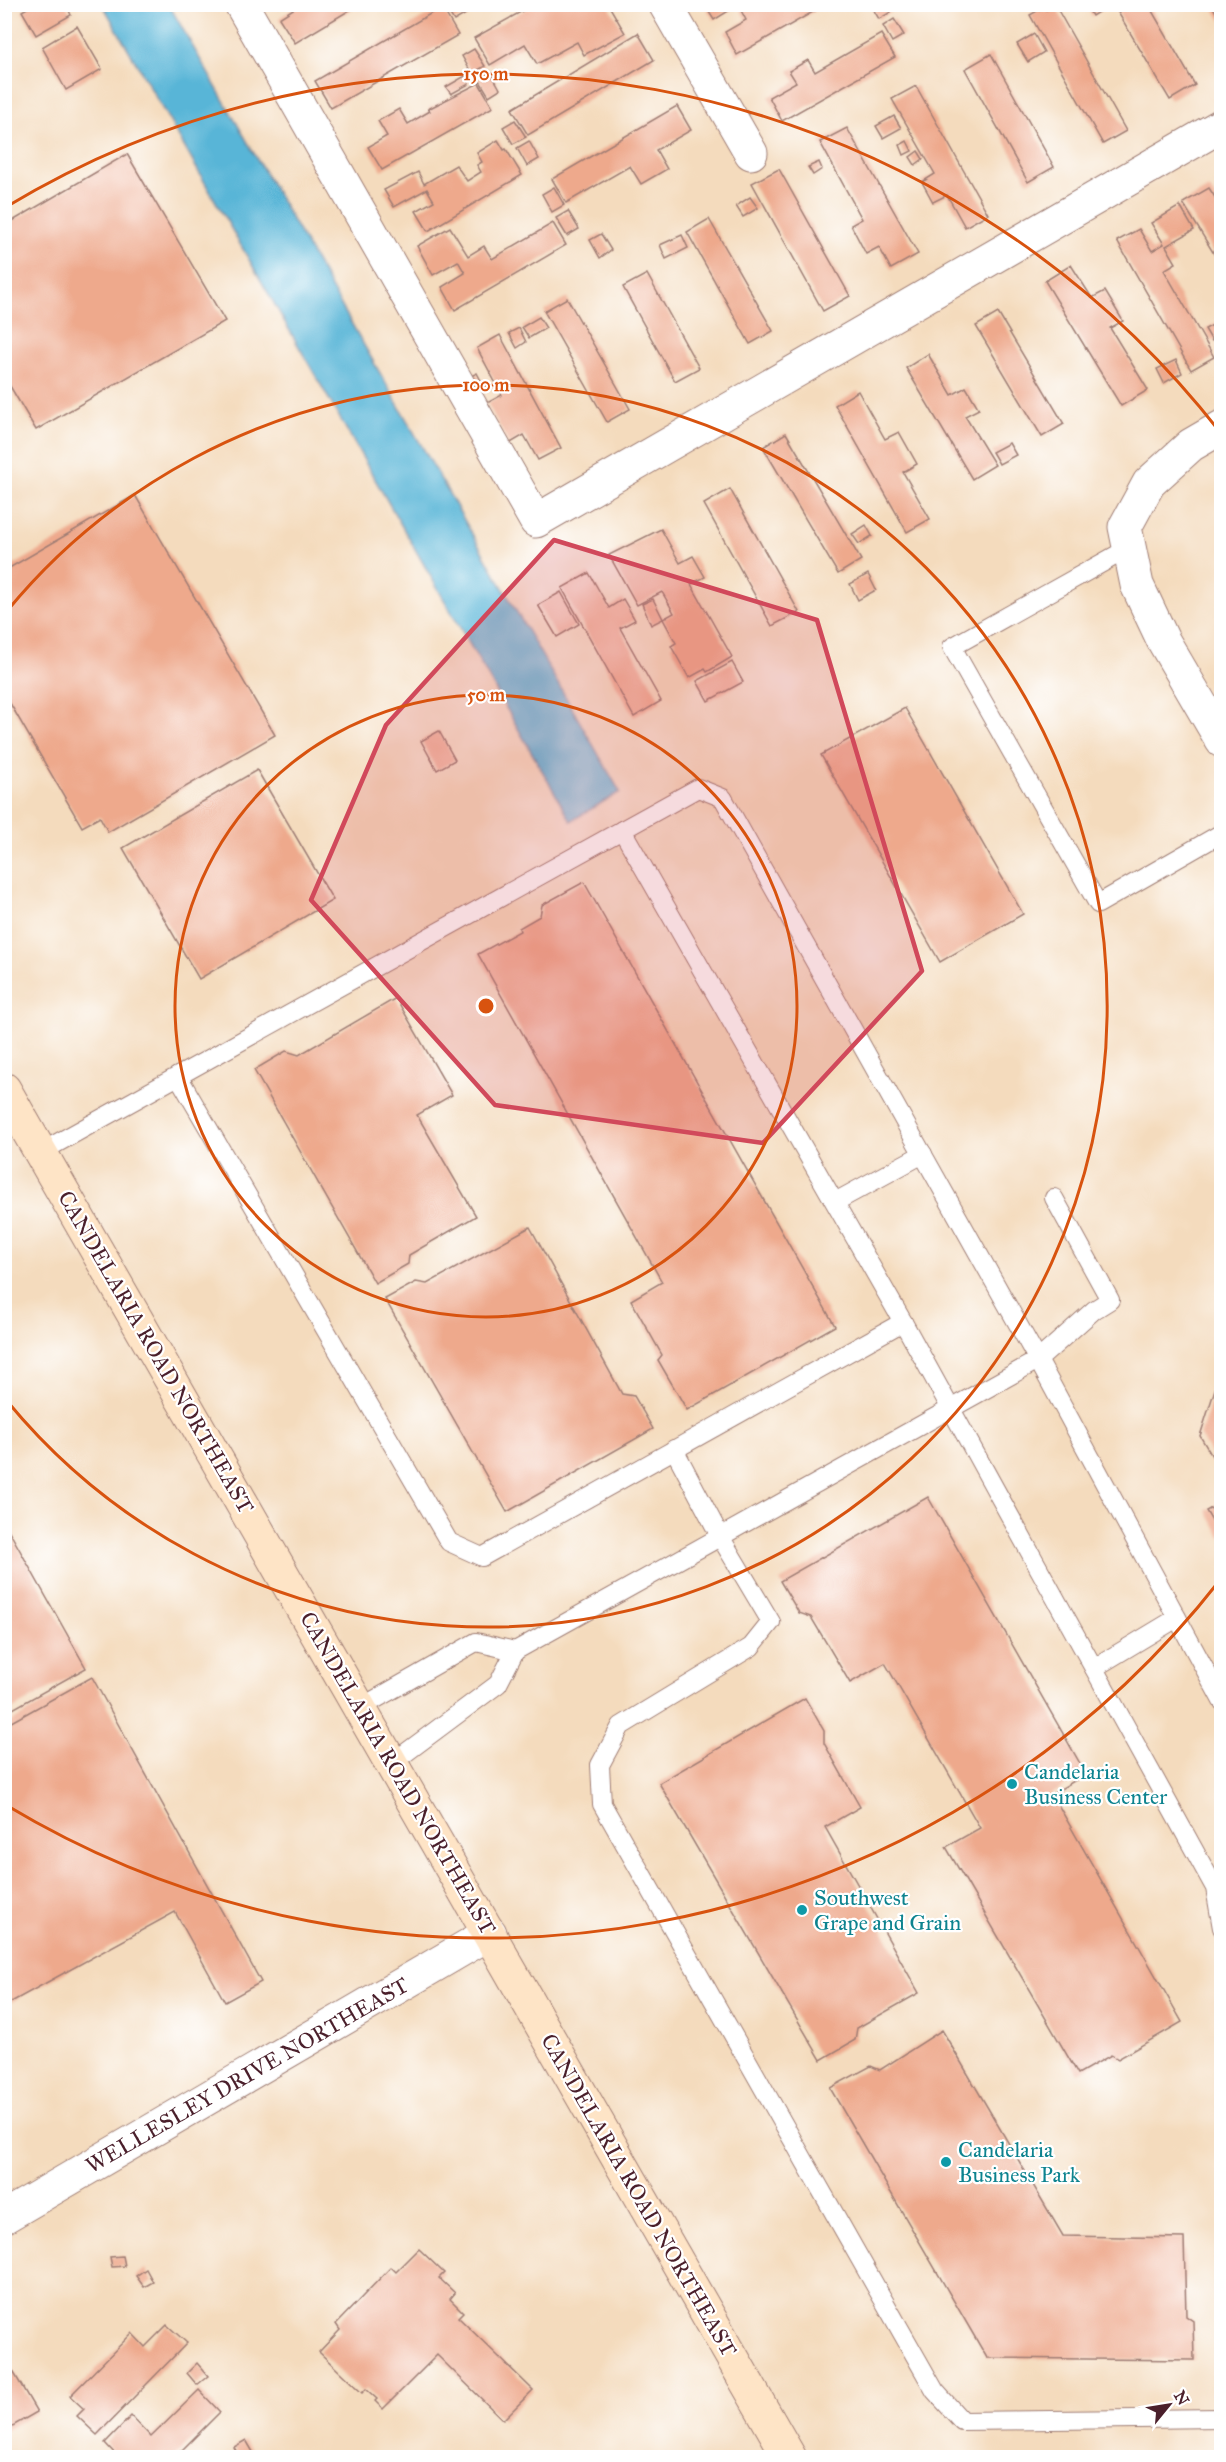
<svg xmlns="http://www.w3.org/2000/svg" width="1226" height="2462" font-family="'IM FELL Great Primer',serif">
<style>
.water{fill:#59b5d7;stroke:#526a81;stroke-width:1.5}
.building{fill:#eea98c}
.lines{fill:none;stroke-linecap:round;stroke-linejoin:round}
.lane-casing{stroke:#9f7d74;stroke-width:20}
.street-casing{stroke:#9f7d74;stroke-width:35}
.secondary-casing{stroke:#9f7d74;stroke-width:35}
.lane{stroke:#fff;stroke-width:18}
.street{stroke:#fff;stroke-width:33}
.secondary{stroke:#fee4c6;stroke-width:33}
.marked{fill:#d1495b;fill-opacity:0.2;stroke:#d1495b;stroke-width:4.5;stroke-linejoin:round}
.ring{fill:none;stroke:#d8530f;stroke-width:3}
.culture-dot{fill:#0f9aa8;stroke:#fff;stroke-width:2}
.labels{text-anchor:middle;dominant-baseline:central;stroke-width:4.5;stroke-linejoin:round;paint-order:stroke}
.street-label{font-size:22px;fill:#4a1f2b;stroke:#fff}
.culture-label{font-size:22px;fill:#0d838f;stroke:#fff;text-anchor:start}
.centre{fill:#d8530f;stroke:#fff;stroke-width:3}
.ring-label{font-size:18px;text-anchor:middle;font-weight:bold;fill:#d8530f;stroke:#fff;stroke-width:4.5;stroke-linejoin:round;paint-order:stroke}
</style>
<rect width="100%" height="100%" fill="#fff"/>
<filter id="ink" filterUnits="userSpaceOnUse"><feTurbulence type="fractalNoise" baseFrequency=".0167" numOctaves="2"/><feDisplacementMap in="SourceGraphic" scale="12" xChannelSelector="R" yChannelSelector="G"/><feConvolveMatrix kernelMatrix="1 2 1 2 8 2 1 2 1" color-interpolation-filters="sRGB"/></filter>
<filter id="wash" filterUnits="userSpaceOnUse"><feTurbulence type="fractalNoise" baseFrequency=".008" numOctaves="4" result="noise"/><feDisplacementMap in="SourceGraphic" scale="24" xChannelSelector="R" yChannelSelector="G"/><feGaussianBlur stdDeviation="1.35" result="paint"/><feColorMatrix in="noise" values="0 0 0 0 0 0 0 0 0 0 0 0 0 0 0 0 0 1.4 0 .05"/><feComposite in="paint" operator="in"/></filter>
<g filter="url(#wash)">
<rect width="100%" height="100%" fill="#f4dbbd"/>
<polygon class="water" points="103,5 169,5 620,792 571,821"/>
<g id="blocks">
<g class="building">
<polygon points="34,4 66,4 71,15 36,35 22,11"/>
<polygon points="301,4 360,4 295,43 279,18"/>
<polygon points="452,4 460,4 466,14 454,21 446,8"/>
<polygon points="535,4 608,4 625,33 584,55 577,42 537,64 525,44 490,65 474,38"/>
<polygon points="704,4 827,4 737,55 725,32 746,20 738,5 714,20"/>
<polygon points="870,4 887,4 891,12 879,19"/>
<polygon points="1085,4 1104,4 1106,7 1092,16"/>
<polygon points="1113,4 1148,4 1195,85 1170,100"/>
<polygon points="1211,4 1222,4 1222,22"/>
<polygon points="1055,5 1126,131 1103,144 1030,15 1044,7 1046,10"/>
<polygon points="442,7 458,35 331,108 315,81"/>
<polygon points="894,19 904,35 892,42 883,26"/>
<polygon points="77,26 102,69 66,90 42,47"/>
<polygon points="638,33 654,60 528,135 512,109"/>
<polygon points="881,34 895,57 782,121 769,97 796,82 789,71 808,60 815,72"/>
<polygon points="1034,34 1044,52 1028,62 1017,44"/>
<polygon points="474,49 485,66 472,74 462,56"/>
<polygon points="991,54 1054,167 1028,182 965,69"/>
<polygon points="490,71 500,89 489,96 478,78"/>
<polygon points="465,76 469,84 451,94 446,87"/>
<polygon points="479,83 493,107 382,170 368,147 387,136 378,121 399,109 408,124 430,111 428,109"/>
<polygon points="916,86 988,214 965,227 947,195 933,202 922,182 935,174 892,99"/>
<polygon points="677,106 691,130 656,150 667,169 641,184 630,166 566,203 552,179"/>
<polygon points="894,116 901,128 883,138 876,126"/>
<polygon points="515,120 526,137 513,144 503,127"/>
<polygon points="847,128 918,254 891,269 879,247 866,254 851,225 862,219 820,142"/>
<polygon points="498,140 504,150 506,149 522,175 428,231 416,211 434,201 427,189 394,207 384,190 418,172 424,184 456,165 467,181 481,172 477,165 482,162 477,153"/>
<polygon points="529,141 539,159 527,166 517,148"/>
<polygon points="907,141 912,151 904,155 900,145"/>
<polygon points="918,151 923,159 915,165 910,157"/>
<polygon points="127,154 225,321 36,430 4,376 4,226"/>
<polygon points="819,162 822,169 813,175 808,167"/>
<polygon points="779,169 850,296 823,311 752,183"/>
<polygon points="554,187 564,205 552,212 542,194"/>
<polygon points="1209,188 1222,208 1222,267 1183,203"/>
<polygon points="750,197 758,208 743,217 736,206"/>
<polygon points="1180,206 1194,230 1166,246 1176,263 1164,270 1214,357 1191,370 1117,241 1139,229 1152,251 1164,244 1151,223"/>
<polygon points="568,211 579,229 567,236 556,218"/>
<polygon points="709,219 773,331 750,344 687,232"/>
<polygon points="553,223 566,245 455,310 442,287 465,273 458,261 433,275 417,246 450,227 468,256 484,246 492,259"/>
<polygon points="601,234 611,250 600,258 590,240"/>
<polygon points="682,235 688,248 666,259 660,245"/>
<polygon points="1071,265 1092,298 1105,291 1123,321 1110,328 1148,390 1121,406 1045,281"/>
<polygon points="647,274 699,368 675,381 623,287"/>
<polygon points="567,298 630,409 607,422 544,311"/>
<polygon points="998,313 1064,424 1042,437 976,326"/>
<polygon points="539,317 546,328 529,338 522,327"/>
<polygon points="1222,320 1222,336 1212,341 1205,329"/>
<polygon points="519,328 526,342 517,348 509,333"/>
<polygon points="500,335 561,448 538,460 524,435 509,444 487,403 502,395 477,348"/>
<polygon points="928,354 952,395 966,387 979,409 965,416 995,465 972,479 906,368"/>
<polygon points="1176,360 1182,373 1164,383 1157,369"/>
<polygon points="477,373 486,390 474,396 465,379"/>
<polygon points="858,391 885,439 899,432 917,464 903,472 930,519 907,532 835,405"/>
<polygon points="786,433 861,560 838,574 763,447"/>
<polygon points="1009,443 1016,455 999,464 992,452"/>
<polygon points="730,489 799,612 772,626 704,504"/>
<polygon points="135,495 275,735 108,832 100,817 82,827 4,693 4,571"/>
<polygon points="866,525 872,536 859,544 852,534"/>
<polygon points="661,529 680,563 693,556 705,577 691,584 732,657 707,672 705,669 689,678 671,646 676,643 663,619 674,613 662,592 637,605 609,555"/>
<polygon points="589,573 609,608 623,599 635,620 620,628 661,701 634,717 562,588"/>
<polygon points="868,574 876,590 858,600 850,584"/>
<polygon points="561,592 579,624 557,637 538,605"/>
<polygon points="653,599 663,619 651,625 642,604"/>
<polygon points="732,662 743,682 708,701 697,681"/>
<polygon points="905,708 1023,914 940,962 821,755"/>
<polygon points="439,731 455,760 437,770 421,741"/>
<polygon points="257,770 333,900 199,979 123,848"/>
<polygon points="584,882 835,1326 687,1410 658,1360 662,1355 631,1300 662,1282 478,954 520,931 519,928 540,916 542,905"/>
<polygon points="396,998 452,1095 417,1115 476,1216 409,1255 408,1264 375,1283 254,1070 286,1051 299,1055"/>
<polygon points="530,1227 622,1394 634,1396 653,1429 507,1512 385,1299 416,1282 427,1284"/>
<polygon points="1222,1380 1222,1473 1200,1436 1217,1383"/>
<polygon points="928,1497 1086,1774 1052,1794 1182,2022 1118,2059 1111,2055 1078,2074 946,1847 980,1828 885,1663 850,1683 811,1617 799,1613 780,1581"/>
<polygon points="1222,1502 1222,1538 1206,1511"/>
<polygon points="4,1522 86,1668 4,1714"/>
<polygon points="92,1677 261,1982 225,2002 175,1912 4,2006 4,1726"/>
<polygon points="805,1698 824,1731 824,1743 860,1807 825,1827 919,1993 857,2028 855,2040 821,2060 659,1783"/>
<polygon points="942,2030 1063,2236 1184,2238 1186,2316 1193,2321 1194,2360 987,2358 830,2088 871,2066 880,2070"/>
<polygon points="419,2249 444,2273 439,2278 455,2293 450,2299 463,2312 458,2317 533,2390 503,2420 437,2355 383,2409 375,2401 377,2399 366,2389 362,2393 319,2352 340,2330 336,2324 391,2267 396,2272"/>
<polygon points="123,2256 125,2266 112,2267 110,2257"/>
<polygon points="146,2269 153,2282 144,2287 136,2276"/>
<polygon points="167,2325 187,2343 97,2435 77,2416 84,2409 70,2396 132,2333 145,2347"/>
<polygon points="4,2356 37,2412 4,2431"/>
<polygon points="197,2363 208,2376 197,2385 187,2373"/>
<polygon points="199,2390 220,2412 174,2458 119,2458 105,2443 131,2416 151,2437"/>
<polygon points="246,2440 253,2452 240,2458 234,2447"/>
</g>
</g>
</g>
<g filter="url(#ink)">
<use href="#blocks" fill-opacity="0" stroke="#9f7d74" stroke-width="1.5"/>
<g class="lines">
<g class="lane-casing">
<g id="lane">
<polyline points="1129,548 952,647 1098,904 1222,833"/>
<polyline points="622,830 903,1322"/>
<polyline points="178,1076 449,1542 482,1557 903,1322 1215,1888 1222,1928"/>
<polyline points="41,1152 698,788 723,798 1038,1360 1222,1701"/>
<polyline points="835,1202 923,1154"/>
<polyline points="674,1449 721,1538 771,1622 751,1647 621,1726 600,1765 602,1804 935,2391 962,2421 1222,2418"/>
<polyline points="515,1651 1038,1360 1094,1310 1110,1300 1054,1198"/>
<polyline points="1094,1668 1177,1618"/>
<polyline points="360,1708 476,1642 515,1651 498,1684 392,1763"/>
</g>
</g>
<g class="street-casing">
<g id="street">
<polyline points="241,4 536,521 1222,125"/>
<polyline points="665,4 751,153"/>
<polyline points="1222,427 1191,445 1149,483 1125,527 1137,585 1163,640 1222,741"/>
<polyline points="4,2217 490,1933"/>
</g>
</g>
<g class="secondary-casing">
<polyline id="secondary" points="4,1089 790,2458"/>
</g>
<use href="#lane" class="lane"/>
<use href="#street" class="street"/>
<use href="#secondary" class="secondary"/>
</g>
</g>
<path class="marked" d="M554,540L817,620L922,971L763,1143L495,1105L311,900L386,725Z"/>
<g class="ring">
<circle cx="486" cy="1006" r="311"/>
<path d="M7 611A621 621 0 1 1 7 1401"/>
<path d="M1220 1580A932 932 0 0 1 6 1805M6 207A932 932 0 0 1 1220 432"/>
</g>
<g class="culture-dot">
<circle cx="1012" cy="1784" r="6"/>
<circle cx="802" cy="1910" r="6"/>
<circle cx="946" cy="2162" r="6"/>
</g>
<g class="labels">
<g class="street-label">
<text transform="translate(156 1352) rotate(60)">CANDELARIA ROAD NORTHEAST</text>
<text transform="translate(398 1773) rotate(60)">CANDELARIA ROAD NORTHEAST</text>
<text transform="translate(247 2075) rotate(-30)">WELLESLEY DRIVE NORTHEAST</text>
<text transform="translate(639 2195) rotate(60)">CANDELARIA ROAD NORTHEAST</text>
</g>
<g class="culture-label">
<text x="1024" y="1771">Candelaria<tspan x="1024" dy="25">Business Center</tspan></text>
<text x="814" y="1897">Southwest<tspan x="814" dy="25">Grape and Grain</tspan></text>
<text x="958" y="2149">Candelaria<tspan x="958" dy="25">Business Park</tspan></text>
</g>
</g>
<circle cx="486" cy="1006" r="9" class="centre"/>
<g class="ring-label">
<text x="486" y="80">150 m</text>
<text x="486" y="391">100 m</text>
<text x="486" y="701">50 m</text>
</g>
<rect width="1226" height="2462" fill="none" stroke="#fff" stroke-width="24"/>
<g transform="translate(1169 2405) rotate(60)" stroke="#ffffff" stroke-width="4.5" paint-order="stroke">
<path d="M0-4.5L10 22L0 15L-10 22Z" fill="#4a1f2b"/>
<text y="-9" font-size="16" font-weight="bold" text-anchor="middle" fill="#4a1f2b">N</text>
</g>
</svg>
